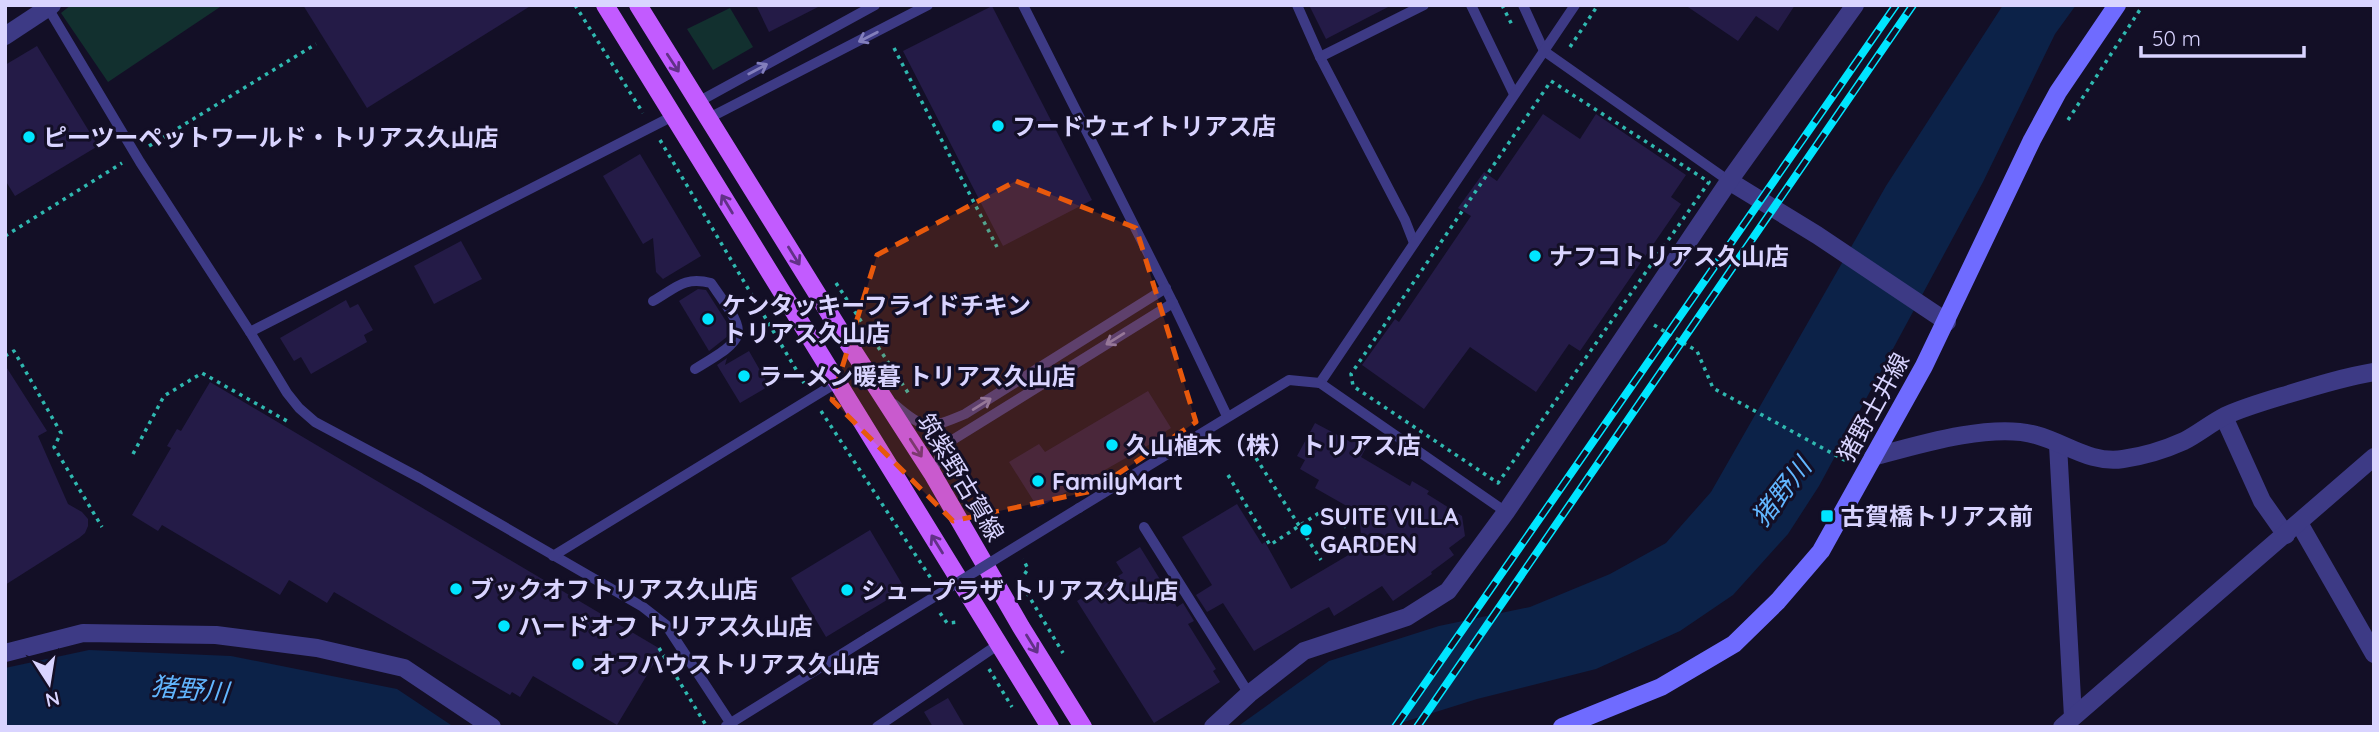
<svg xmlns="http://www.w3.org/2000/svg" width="2379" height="732" font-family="Quicksand,'Noto Sans JP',sans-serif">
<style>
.green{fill:#12302f}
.water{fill:#0c2248}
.building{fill:#241b47}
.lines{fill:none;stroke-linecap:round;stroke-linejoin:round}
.path{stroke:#2fb8b0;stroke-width:3.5;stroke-dasharray:3.5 5;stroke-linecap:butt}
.service{stroke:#3d3a85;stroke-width:10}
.minor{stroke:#3d3a85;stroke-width:18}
.tertiary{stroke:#3d3a85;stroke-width:18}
.secondary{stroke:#6f6bff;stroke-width:18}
.primary{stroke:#c25bff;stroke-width:18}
.rail-casing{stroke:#00e5ff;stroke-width:8}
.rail{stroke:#130f26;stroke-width:5;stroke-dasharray:16;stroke-linecap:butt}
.service-bridge{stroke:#3d3a85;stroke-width:10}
.oneway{stroke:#837fbc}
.oneway2{stroke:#623188}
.marked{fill:#e8590c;fill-opacity:0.2;stroke:#e8590c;stroke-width:5;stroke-dasharray:14 9;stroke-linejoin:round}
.poi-dot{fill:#00e5ff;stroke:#130f26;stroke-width:2.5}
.labels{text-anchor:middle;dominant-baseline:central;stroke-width:6;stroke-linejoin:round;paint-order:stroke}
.poi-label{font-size:24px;font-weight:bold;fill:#d9d4ff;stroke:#130f26;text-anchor:start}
.street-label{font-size:24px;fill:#d9d4ff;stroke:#130f26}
.water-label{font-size:26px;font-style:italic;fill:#62b6ff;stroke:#130f26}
</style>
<rect width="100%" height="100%" fill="#130f26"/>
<g class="green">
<polygon points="71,5 223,5 108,82 61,13"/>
<polygon points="730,8 753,47 713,70 687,29"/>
</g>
<g class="water">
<polygon points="2003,5 2076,5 2055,34 1983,182 1819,486 1788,534 1733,595 1680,631 1596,669 1477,699 1388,727 1237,727 1329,661 1439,626 1530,607 1610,574 1666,543 1711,492 1886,186"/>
<polygon points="89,650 231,656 397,689 454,727 5,727 5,668"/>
</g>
<g class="building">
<polygon points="303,5 532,5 367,108"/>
<polygon points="756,5 822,5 769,32"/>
<polygon points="1309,5 1392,5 1326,39"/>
<polygon points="1685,5 1795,5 1778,31 1756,16 1738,41"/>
<polygon points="992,6 1092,200 1003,246 903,51"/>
<polygon points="37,46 98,146 15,196 5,180 5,65"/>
<polygon points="1543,114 1580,139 1596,114 1686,175 1671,197 1681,204 1580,351 1569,344 1536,392 1470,347 1424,409 1362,365 1395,319 1399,322 1471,216 1458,208 1484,172 1497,181"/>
<polygon points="640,154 701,256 663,279 656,272 653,238 643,244 603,176"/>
<polygon points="461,241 482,279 434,304 414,266"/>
<polygon points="698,289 706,290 729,326 728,336 709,351 679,301"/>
<polygon points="346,300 350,308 358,304 373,330 364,335 367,342 311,374 301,357 294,361 280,338"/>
<polygon points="749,351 769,386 740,403 717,365 727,358 725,365"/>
<polygon points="5,365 47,431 38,436 68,504 82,512 88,519 88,526 85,533 79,538 5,585"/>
<polygon points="210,382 662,650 617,725 533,676 520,697 512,692 510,695 334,592 327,603 289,580 280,595 162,525 158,531 132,515 171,448 167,446 177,429 181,431"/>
<polygon points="1148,391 1171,428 1160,435 1161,438 1038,508 1009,462 1039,444 1045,452"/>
<polygon points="1315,423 1349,441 1353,436 1368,444 1361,457 1410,486 1412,481 1429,491 1427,494 1462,516 1465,536 1449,548 1454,555 1431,572 1432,574 1393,601 1382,586 1334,616 1329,607 1321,611 1254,651 1223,603 1207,612 1196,595 1212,585 1182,537 1237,504 1262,544 1265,542 1291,589 1362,547 1359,513 1315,488 1319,480 1300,469 1305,460 1297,456"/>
<polygon points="870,530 905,589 826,637 791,578"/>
<polygon points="1140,547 1177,607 1183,603 1194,621 1188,624 1216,669 1213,671 1220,682 1154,723 1077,601 1123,573 1116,562"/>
<polygon points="948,698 965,727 933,727 924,712"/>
</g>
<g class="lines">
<g class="path">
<polyline points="575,5 643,113"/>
<polyline points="1502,5 1513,27"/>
<polyline points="1570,47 1598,5"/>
<polyline points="894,48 997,247"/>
<polygon points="1551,81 1709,182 1498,483 1353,386 1351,374"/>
<polyline points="2068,120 2143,5"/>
<polyline points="660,140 804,383"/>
<polyline points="149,146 316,44"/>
<polyline points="5,236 122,163"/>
<polyline points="836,283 909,394"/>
<polyline points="1654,325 1697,351 1713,388 1848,462"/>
<polyline points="5,356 14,351 61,433 54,447 102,527"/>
<polyline points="821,411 932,580"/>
<polyline points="133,454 164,396 202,373 287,421"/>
<polyline points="1256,458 1321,560"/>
<polyline points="1228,475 1270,545 1322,511 1346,527"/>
<polyline points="1018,578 1063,653"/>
<polyline points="1020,581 1028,569 1023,559"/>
<polyline points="940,613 947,623 960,622"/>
<polyline points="659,648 707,727"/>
<polyline points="989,669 1012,707"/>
</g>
<g class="service">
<polyline points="1023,5 1173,303 1227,416"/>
<polyline points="1297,5 1320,57 1405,220 1414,243"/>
<polyline points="1471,5 1514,94"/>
<polyline points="1523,5 1544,51 1729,181"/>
<polyline points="48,8 140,162 250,332 287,393 299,408 315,422 420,478 643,607 666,625 733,727"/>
<polyline points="1320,57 1424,5"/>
<polyline points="698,102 875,5"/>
<polyline points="709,118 928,5"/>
<path d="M653,301C676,288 684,276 711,283C747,335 752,335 695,369"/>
<polyline points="250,332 673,116"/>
<polyline points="1320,383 1575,5"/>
<path d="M894,404C924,430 930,429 965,414L1166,288"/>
<polyline points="932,473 946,444 1173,303"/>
<polyline points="1079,508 1289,380 1320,383 1506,512"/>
<polyline points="1144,527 1249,694"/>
<polyline points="553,556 836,383"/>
<polyline points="726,726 869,637"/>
<polyline points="877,727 999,644"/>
</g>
<g class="minor">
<polyline points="5,36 52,5"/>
<polyline points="1729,181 1817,235 1947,322"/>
<polyline points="2224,417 2262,501 2286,535"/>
<polyline points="2058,445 2073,717"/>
<path d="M1873,457C1917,445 1992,422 2036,435C2066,443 2090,464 2123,459C2144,456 2164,450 2184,441C2198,434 2211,423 2225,416C2245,407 2266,401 2286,395C2315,386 2344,377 2374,372"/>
<polyline points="2299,523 2374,654"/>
<polyline points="5,653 83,633 216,635 317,648 404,668 492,727"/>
<polyline points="1213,727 1249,694 1304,651 1407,617 1448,591 1506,512 1729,181 1855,5"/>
</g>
<polyline class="tertiary" points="2062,727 2374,457"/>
<polyline class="secondary" points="1562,727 1661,687 1734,644 1778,601 1821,551 1924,366 2032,140 2058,92 2117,5"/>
<g class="primary">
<polyline points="605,5 1050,727"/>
<polyline points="638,5 839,329 932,473 1021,627 1083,727"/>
</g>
<g class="rail-casing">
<g id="rail">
<polyline points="1395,727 1896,5"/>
<polyline points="1417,727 1913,5"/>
</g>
</g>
<use href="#rail" class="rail"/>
<polyline class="service-bridge" points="869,637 1079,508"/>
</g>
<defs><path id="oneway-shaft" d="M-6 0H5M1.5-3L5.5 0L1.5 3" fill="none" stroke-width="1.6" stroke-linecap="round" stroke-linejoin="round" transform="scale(1.75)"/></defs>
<g class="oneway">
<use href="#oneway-shaft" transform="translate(868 37) rotate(153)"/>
<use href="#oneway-shaft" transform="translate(758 69) rotate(-28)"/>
<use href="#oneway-shaft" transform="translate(1115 339) rotate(148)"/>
<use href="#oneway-shaft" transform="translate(982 404) rotate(-32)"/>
</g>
<g class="oneway2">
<use href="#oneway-shaft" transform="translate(673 63) rotate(57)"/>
<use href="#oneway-shaft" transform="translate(727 204) rotate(-121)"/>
<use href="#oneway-shaft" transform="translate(794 256) rotate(58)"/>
<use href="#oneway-shaft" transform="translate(916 448) rotate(57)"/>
<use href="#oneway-shaft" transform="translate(937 544) rotate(-122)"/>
<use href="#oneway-shaft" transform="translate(1032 644) rotate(58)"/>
</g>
<path class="marked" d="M1016,181L1136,228L1196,422L1092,491L953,521L832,400L877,255Z"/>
<g class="poi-dot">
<circle cx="998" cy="126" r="7"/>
<circle cx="29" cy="137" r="7"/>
<circle cx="1535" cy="256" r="7"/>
<circle cx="708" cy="319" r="7"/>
<circle cx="744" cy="376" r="7"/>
<circle cx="1112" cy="445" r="7"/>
<circle cx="1038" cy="481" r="7"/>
<rect x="1820" y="509" width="14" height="14" rx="3.5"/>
<circle cx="1306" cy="530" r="7"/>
<circle cx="456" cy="589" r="7"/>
<circle cx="847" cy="590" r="7"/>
<circle cx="504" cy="626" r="7"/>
<circle cx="578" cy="664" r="7"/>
</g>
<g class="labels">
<g class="poi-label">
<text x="1012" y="126">フードウェイトリアス店</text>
<text x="43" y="137">ピーツーペットワールド・トリアス久山店</text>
<text x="1549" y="256">ナフコトリアス久山店</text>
<text x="722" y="305">ケンタッキーフライドチキン<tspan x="722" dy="28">トリアス久山店</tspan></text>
<text x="758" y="376">ラーメン暖暮 トリアス久山店</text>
<text x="1126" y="445">久山植木（株） トリアス店</text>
<text x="1052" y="481">FamilyMart</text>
<text x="1320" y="516">SUITE VILLA<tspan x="1320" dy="28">GARDEN</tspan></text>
<text x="1841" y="516">古賀橋トリアス前</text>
<text x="470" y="589">ブックオフトリアス久山店</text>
<text x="861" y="590">シュープラザ トリアス久山店</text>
<text x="518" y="626">ハードオフ トリアス久山店</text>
<text x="592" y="664">オフハウストリアス久山店</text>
</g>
<g class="street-label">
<text transform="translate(1873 407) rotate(-61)">猪野土井線</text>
<text transform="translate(961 477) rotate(59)">筑紫野古賀線</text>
</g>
<g class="water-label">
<text transform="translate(1781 492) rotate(-52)">猪野川</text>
<text transform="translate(190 689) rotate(5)">猪野川</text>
</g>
</g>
<rect width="2379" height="732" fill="none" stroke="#d9d4ff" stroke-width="14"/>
<g transform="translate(49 683) rotate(168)" stroke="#130f26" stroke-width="5" paint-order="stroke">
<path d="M0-5L12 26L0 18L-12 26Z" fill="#d9d4ff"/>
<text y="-10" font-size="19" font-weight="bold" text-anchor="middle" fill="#d9d4ff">N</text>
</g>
<path d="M2141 46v10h163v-10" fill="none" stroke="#d9d4ff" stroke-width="3.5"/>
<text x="2152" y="46" font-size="21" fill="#d9d4ff" stroke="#130f26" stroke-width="5" paint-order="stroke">50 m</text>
</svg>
